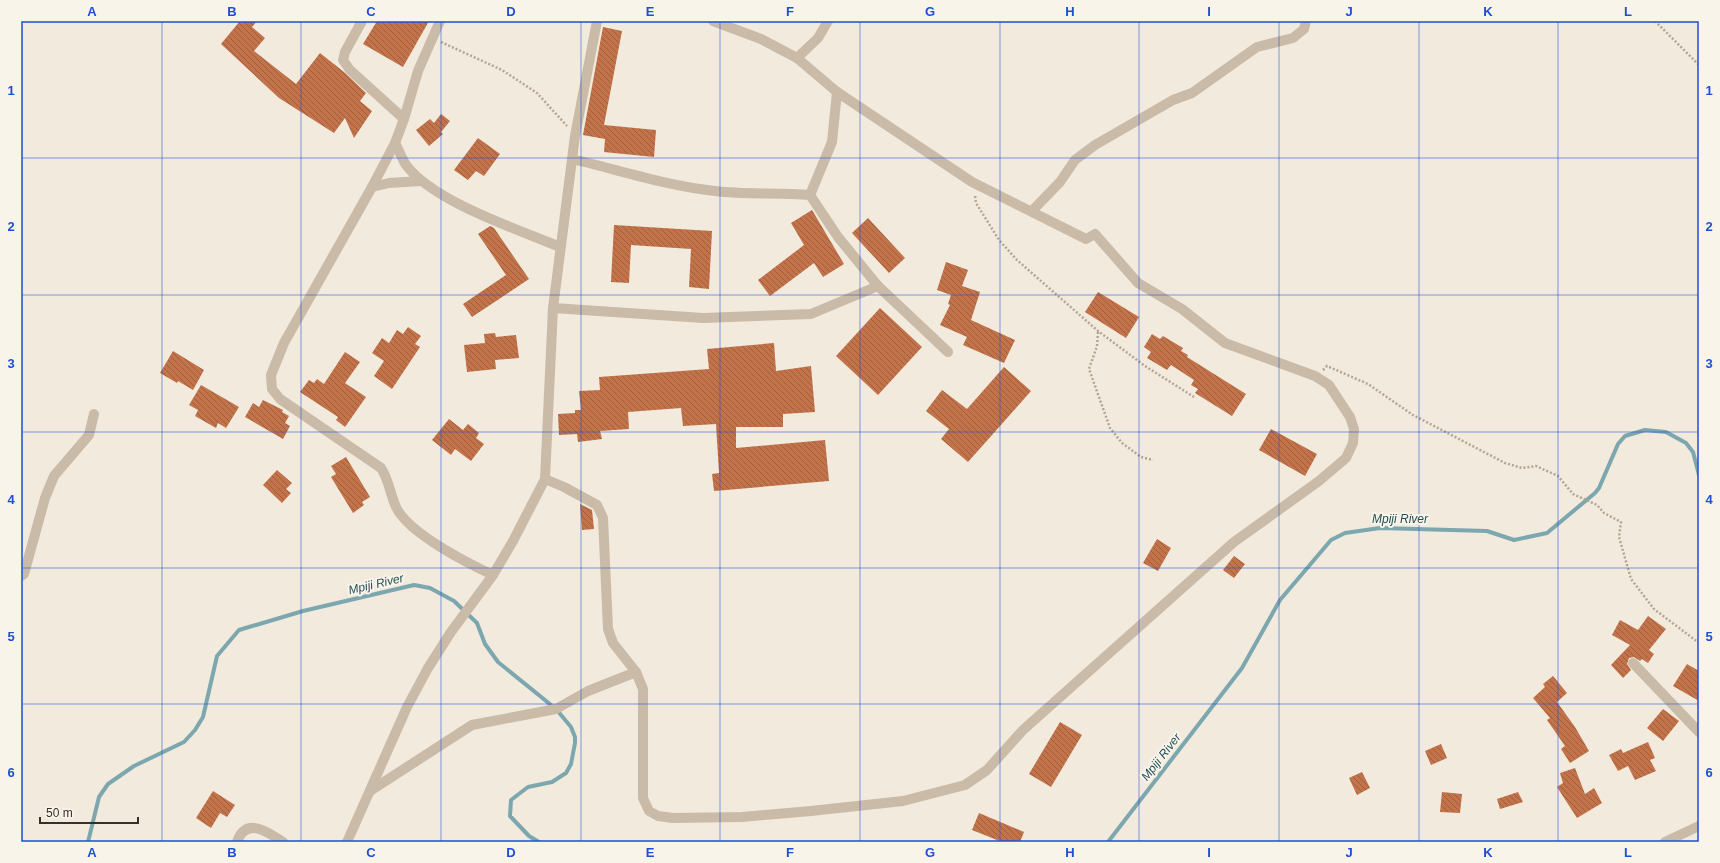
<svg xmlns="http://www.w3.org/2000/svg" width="1720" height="863" font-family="Helvetica,sans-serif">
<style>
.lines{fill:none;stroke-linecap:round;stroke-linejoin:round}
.stream{stroke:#7da7ae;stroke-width:4}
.building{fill:url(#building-back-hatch)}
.path{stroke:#b5a593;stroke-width:2.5;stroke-dasharray:2 2;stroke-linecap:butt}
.minor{stroke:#cabba9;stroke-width:10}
.grid{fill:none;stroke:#1d4ed8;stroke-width:1;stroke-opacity:0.55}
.labels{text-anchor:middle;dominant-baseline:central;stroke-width:4;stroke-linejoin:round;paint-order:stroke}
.water-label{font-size:12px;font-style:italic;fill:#1f4e57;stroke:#f9f4e9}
.neatline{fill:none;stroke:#1d4ed8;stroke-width:1.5}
.grid-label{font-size:13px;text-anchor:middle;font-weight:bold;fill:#1d4ed8}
</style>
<defs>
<pattern id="building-back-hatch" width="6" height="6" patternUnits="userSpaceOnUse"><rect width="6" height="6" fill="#c3734a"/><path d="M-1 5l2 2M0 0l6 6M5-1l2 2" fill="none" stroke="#9f5f3e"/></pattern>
</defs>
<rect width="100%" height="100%" fill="#f2eadd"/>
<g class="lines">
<g class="stream">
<polyline points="88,842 99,797 108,784 134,766 184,742 195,730 203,717 217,656 239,630 303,611 414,585 430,588 454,601 477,623 485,644 498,662 556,709 571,727 575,737 575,743 571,764 566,773 552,782 528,787 511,800 510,816 529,836 539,842"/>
<polyline points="1108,842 1242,668 1280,600 1331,540 1345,533 1380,528 1487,531 1514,540 1547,533 1595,493 1599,488 1618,444 1625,436 1645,430 1666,432 1686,443 1693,452 1699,475"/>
</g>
</g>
<g class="building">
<polygon points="240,21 257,21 252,27 265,38 254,51 296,84 320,53 344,72 366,93 360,101 372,111 354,138 345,118 334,133 279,98 221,44"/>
<polygon points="377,21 429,21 403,67 363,44"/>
<polygon points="603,27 622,31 604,125 656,130 654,157 604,152 605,139 583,135"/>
<polygon points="441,114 450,121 441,132 443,134 429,146 416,130 430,119 434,123"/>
<polygon points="478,138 500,154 484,176 476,171 468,180 454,170"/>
<polygon points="812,210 844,264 823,277 814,263 770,296 758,280 804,245 791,223"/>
<polygon points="868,218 905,258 889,273 852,233"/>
<polygon points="614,225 712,231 709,289 689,287 691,249 631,245 629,283 611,282"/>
<polygon points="490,226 494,228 529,279 472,317 463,304 506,275 478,234"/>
<polygon points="946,262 968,270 962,286 980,292 971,320 1015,340 1004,363 963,345 967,337 940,325 950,305 948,304 951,295 937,290"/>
<polygon points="1098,292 1139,317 1126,338 1085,312"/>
<polygon points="880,308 922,347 878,395 836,356"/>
<polygon points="408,327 421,336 415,344 420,347 392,389 374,376 384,361 372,353 382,338 389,343 397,330 403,334"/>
<polygon points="495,333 496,337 516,335 519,358 495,360 496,369 467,372 464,345 485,343 484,334"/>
<polygon points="1152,334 1160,339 1163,336 1183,348 1181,351 1188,355 1187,357 1246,394 1232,416 1195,393 1198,389 1191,385 1194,380 1171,365 1167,370 1147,358 1151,352 1144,347"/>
<polygon points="774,343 776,371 811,366 815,412 783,414 783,427 736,427 736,448 825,440 829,481 714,491 712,474 719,473 716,424 683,426 681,408 628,412 629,429 600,431 602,439 578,442 577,434 559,435 558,414 575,413 575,410 581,410 579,391 600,390 599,377 709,369 707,349"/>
<polygon points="173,351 204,370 193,390 178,381 177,383 160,373"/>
<polygon points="345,352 360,362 345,383 366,397 345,427 336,420 338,417 300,392 309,380 314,383 317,379 324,384"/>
<polygon points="1004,367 1031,391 968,462 941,439 949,429 926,411 942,390 967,409"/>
<polygon points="201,385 239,407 226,428 218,423 216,428 195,416 198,410 189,405"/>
<polygon points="263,400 283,410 282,412 289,416 285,423 290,426 283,439 245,417 253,403 259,407"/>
<polygon points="449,419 463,430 468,424 479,433 476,438 484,444 471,461 455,449 451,455 432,440"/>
<polygon points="1271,429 1317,454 1305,476 1259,450"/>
<polygon points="346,457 370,497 362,502 364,505 353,513 331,477 336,474 331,466"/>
<polygon points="277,470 292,483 286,489 291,493 282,503 263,485"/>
<polygon points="580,504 592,510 594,529 582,530"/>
<polygon points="1157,539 1171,548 1158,571 1143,563"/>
<polygon points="1234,556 1245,564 1234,578 1223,570"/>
<polygon points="1648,616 1666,629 1649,650 1654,654 1648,663 1642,659 1640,661 1634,657 1629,658 1627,664 1631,670 1623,678 1611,665 1630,645 1612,635 1620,620 1638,630"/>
<polygon points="1687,664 1699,671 1699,701 1673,686"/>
<polygon points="1553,676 1567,693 1557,702 1575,727 1589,751 1570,763 1561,749 1565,746 1547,720 1550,718 1533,698 1545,687 1543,684"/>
<polygon points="1663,709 1679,721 1663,741 1647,728"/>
<polygon points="1060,722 1082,735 1051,787 1029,774"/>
<polygon points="1648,742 1655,758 1650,760 1656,771 1635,780 1628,766 1618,771 1609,755 1621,749 1623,753"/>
<polygon points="1441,744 1447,758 1431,765 1425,751"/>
<polygon points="1575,768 1585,794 1594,788 1602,803 1577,818 1557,787 1563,783 1560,773"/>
<polygon points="1362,772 1370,788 1357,795 1349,778"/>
<polygon points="213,791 235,805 227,817 220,813 211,828 196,818"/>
<polygon points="1442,792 1462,794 1460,813 1440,812"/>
<polygon points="1518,792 1523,802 1500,809 1497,799"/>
<polygon points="979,813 1024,832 1020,842 1002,842 972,830"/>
</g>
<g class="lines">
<g class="path">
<polyline points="1655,21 1699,65"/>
<polyline points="441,42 502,70 537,93 567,126"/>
<polyline points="975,196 976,203 999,240 1017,260 1098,331 1145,366 1194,397"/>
<polyline points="1098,332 1097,346 1089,369 1110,428 1122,443 1141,457 1153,460"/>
<polyline points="1323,370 1327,366 1368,384 1413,415 1505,463 1522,468 1536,466 1558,476 1573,494 1597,505 1604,513 1621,522 1619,537 1631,579 1654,609 1699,643"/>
</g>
<g class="minor">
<polyline points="362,21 345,52 343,60 350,70 404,119"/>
<path d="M440,21L418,71L404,119L395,143L372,187L284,343L271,375L272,389L280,399L381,468C389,480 390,494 396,507C408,533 467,563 493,575"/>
<polyline points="797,58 818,38 828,21"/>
<polyline points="837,92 832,142 810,195 838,237 878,286 948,352"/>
<path d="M395,143C399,150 402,159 406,165C434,202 517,229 560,247"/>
<path d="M572,159C619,170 667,186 715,191C746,195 778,192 810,195"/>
<polyline points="372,187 389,183 421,181"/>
<polyline points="1032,211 1060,182 1075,160 1095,145 1173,100 1192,93 1257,47 1293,38 1304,29 1306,21"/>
<polyline points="553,308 703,318 811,314 878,286"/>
<polyline points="545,479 564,487 597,505 603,518 608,629 613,643 636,672 643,689 643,798 649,811 658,816 673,818 742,817 811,811 903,801 965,785 987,770 1023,730 1234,542 1319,481 1346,458 1353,443 1354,429 1350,417 1329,385 1315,376 1225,343 1182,309 1138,283 1095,234 1086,239 972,182 837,92 797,58 761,39 713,21"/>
<polyline points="21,576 24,574 45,498 54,476 89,435 94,414"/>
<polyline points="1633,663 1699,732"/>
<polyline points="370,791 472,725 556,709 588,691 636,672"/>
<path d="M237,842C246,816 268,832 283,842"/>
<polyline points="347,842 407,707 428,668 451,632 493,575 513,541 545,479 553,308 575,136 597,21"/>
<polyline points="1665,842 1699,826"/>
</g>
</g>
<path class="grid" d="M162,21V842M301,21V842M441,21V842M581,21V842M720,21V842M860,21V842M1000,21V842M1139,21V842M1279,21V842M1419,21V842M1558,21V842M21,158H1699M21,295H1699M21,432H1699M21,568H1699M21,704H1699"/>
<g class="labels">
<g class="water-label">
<text x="1400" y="519">Mpiji River</text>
<text transform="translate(376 584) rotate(-13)">Mpiji River</text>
<text transform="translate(1161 757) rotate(-52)">Mpiji River</text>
</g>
</g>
<rect width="1720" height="863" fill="none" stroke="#f9f4e9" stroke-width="44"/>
<path d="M40 817v6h98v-6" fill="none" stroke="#372f29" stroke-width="2"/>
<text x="46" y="817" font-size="12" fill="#372f29" stroke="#f9f4e9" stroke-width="3" paint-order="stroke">50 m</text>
<rect x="22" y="22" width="1676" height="819" class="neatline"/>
<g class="grid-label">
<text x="92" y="16">A</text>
<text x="232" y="16">B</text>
<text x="371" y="16">C</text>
<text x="511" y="16">D</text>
<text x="650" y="16">E</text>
<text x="790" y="16">F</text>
<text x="930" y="16">G</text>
<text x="1070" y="16">H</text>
<text x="1209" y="16">I</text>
<text x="1349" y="16">J</text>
<text x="1488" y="16">K</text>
<text x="1628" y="16">L</text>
<text x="11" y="95">1</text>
<text x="1709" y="95">1</text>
<text x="11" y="231">2</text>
<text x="1709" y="231">2</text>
<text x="11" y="368">3</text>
<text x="1709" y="368">3</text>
<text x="11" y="504">4</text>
<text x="1709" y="504">4</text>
<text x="11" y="641">5</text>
<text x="1709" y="641">5</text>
<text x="11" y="777">6</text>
<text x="1709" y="777">6</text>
<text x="92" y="857">A</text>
<text x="232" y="857">B</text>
<text x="371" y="857">C</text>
<text x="511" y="857">D</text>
<text x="650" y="857">E</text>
<text x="790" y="857">F</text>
<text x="930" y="857">G</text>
<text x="1070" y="857">H</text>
<text x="1209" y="857">I</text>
<text x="1349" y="857">J</text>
<text x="1488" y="857">K</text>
<text x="1628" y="857">L</text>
</g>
</svg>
